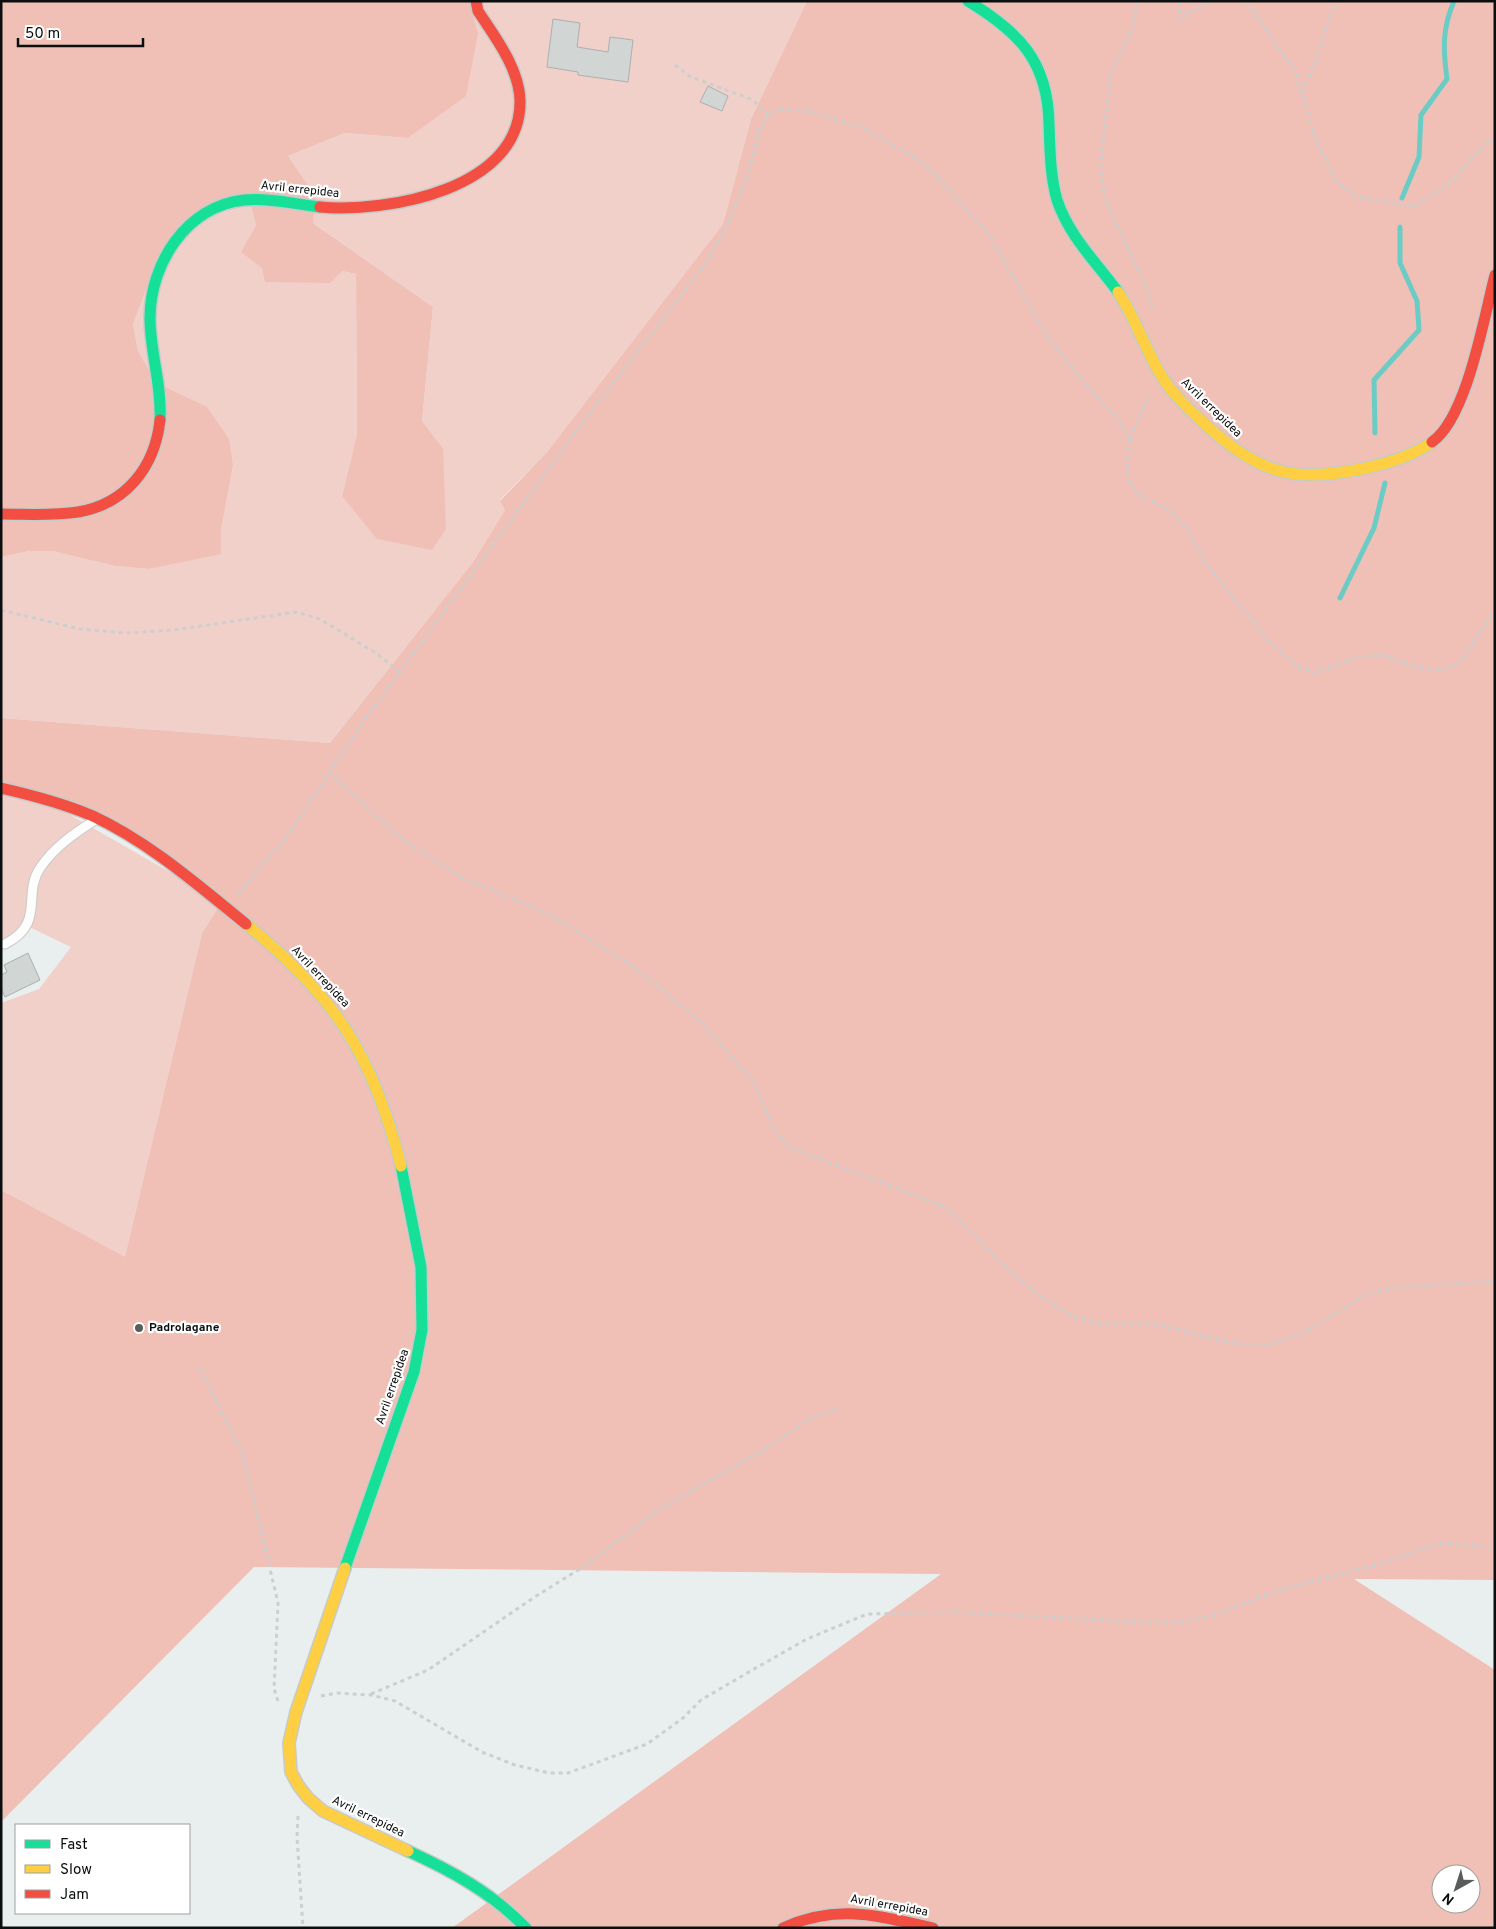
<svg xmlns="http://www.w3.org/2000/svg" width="1496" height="1929" font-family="Overpass,sans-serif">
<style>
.green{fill:#f1d0c9}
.forest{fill:#f0c0b6;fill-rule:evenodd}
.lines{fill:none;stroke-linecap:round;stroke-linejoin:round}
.stream{stroke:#6bccc5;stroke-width:5}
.building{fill:#d1d6d5;stroke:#abb0af}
.lane-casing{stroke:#c6cbca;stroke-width:11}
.fast-casing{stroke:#c6cbca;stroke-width:14}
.slow-casing{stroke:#c6cbca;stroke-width:14}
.jam-casing{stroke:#c6cbca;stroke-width:14}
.path{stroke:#cccfce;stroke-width:3;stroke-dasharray:4 4;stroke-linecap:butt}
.lane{stroke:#fcfdfc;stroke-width:9}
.fast{stroke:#16e098;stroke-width:11}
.slow{stroke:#ffcf43;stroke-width:11}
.jam{stroke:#f24e42;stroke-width:11}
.poi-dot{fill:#585d5c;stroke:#fff;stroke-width:2}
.labels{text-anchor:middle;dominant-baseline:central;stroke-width:4.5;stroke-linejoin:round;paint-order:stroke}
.street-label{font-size:12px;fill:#0a0e0e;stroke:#fff}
.poi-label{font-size:12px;font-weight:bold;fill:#0a0e0e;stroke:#fff;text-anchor:start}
</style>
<rect width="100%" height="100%" fill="#e9efee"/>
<g class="green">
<polygon points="469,1 807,1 751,119 723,224 547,452 500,500 505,510 473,562 330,743 1,718 1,557 29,551 52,551 115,566 149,569 221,553 221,530 233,466 167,388 152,375 138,351 133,324 151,277 189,222 248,193 256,226 342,271 356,274 357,434 342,496 443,448 422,421 433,307 312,222 315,195 288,156 345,133 408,138"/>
<polygon points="1,783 18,785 222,902 202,933 125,1258 1,1190 1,1003 39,989 71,947 27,926 1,940"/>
</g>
<g class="forest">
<polygon points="1,1 469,1 478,34 466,96 408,138 345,133 288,156 315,195 313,223 433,307 422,421 443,448 446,529 432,550 377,539 342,496 357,434 356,274 342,271 330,283 265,282 262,268 241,252 256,226 248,193 217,200 151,277 133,324 138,351 152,375 167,388 207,407 229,439 233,466 221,530 221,554 149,569 115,566 52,551 29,551 1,557"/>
<path d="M807,1H1495V1580L1354,1579L1495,1670V1928H452L941,1574L254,1567L1,1822V1190L125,1257L202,933L222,902L158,849L1,783V718L330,743L473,562L505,510L500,501L547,452L723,224L751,119ZM1441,1874H1471V1904H1441Z"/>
</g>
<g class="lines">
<g class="stream">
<path d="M1402,198L1419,157L1421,115L1447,79C1443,49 1442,29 1454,1"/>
<polyline points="1375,433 1374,380 1419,330 1417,301 1400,263 1400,227"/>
<polyline points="1340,598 1374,528 1385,483"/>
</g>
</g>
<g class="building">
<polygon points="553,19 580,23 577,47 608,52 610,37 633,40 628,82 578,75 578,72 547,67"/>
<polygon points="708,86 728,96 722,111 700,102"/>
<polygon points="28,953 40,980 5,997 1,989 1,975 7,972 4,965"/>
</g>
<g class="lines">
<g class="lane-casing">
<path id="lane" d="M5,944C46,923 22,895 40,868C54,847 75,833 95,820"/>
</g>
<g class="fast-casing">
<g id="fast">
<path d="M968,1C1019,32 1048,61 1049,124C1050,149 1050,175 1057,200C1069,236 1096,262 1118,292"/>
<path d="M160,420C162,385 150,352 150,318C150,263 187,206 244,200C270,198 295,204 320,207"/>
<polyline points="345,1568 414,1372 422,1330 421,1267 401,1166"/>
<path d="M408,1851C452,1871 492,1893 526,1928"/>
</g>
</g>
<g class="slow-casing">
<g id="slow">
<path d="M1118,292C1137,320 1146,354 1166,383C1177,399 1193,413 1208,427C1260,473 1292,483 1361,469C1386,464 1411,457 1432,442"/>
<path d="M246,924C335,996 373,1055 401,1166"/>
<polyline points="345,1568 296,1712 289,1743 291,1772 298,1785 308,1798 323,1811 408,1851"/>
</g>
</g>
<g class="jam-casing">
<g id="jam">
<path d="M320,207C388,213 522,189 520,100C519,68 495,37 478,11L476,1"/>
<path d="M1432,442C1467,418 1484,317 1495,275"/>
<path d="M1,514C26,514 52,516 78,512C126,504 155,467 160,420"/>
<path d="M1,788C32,795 63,803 93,816C149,842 198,885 246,924"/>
<path d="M783,1928C837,1903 878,1916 933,1928"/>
</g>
</g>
<g class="path">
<polyline points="1137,1 1133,26 1111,73 1100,167 1105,199 1149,293 1152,307"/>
<polyline points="1180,1 1179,19 1210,1"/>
<polyline points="1246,1 1296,73 1318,145 1336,181 1356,197 1415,206 1451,182 1480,149 1495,137"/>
<polyline points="675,65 689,76 753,100 768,116"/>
<polyline points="1302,92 1317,58 1332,10 1338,1"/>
<polyline points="1130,439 1149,394"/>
<polyline points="1,610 80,629 125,633 174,630 296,612 320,619 376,653 400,672"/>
<polyline points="329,772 405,841 461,877 549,914 634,967 701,1022 755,1084 771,1124 788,1147 946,1207 1009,1270 1037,1294 1072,1316 1099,1324 1156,1324 1235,1344 1269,1345 1305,1332 1368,1293 1402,1287 1495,1281"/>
<polyline points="238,894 287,837 361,725 583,422 703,267 728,224 747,178 760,127 768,116 778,109 812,112 863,128 903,150 930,169 990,236 1050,341 1101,402 1118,418 1130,440 1127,464 1129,481 1140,496 1165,507 1187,529 1204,561 1270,643 1299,667 1316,673 1357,657 1384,655 1409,665 1440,671 1460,662 1495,610"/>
<polyline points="200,1368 243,1455 278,1603 274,1689 278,1701"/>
<polyline points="371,1694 428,1670 533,1598 586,1565 661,1508 765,1449 809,1419 836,1409"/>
<polyline points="321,1696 337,1693 371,1695 395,1701 482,1752 515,1765 549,1773 568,1773 647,1744 683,1718 701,1700 754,1669 807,1639 867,1614 956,1612 1139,1622 1181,1622 1215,1615 1279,1590 1376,1565 1440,1543 1495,1547"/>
<polyline points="298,1816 297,1837 303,1928"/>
</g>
<use href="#lane" class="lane"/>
<use href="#fast" class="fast"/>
<use href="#slow" class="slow"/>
<use href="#jam" class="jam"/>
</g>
<circle class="poi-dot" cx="139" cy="1328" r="5"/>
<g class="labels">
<g class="street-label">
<text transform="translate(300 190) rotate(6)">Avril errepidea</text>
<text transform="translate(1211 408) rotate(44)">Avril errepidea</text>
<text transform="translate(320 977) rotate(47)">Avril errepidea</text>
<text transform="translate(393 1387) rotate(-71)">Avril errepidea</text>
<text transform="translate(368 1817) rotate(26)">Avril errepidea</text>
<text transform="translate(889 1906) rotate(10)">Avril errepidea</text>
</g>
<g class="poi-label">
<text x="149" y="1328">Padrolagane</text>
</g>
</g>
<rect width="1496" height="1929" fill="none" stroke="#0a0e0e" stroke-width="5"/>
<rect x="15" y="1824" width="175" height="90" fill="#ffffff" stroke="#9d9f9f"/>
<rect x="25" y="1840" width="25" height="8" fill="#16e098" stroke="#9d9f9f"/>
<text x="60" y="1849" font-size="15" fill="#0a0e0e">Fast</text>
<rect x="25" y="1865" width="25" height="8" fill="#ffcf43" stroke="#9d9f9f"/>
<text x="60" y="1874" font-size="15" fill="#0a0e0e">Slow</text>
<rect x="25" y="1890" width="25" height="8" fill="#f24e42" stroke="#9d9f9f"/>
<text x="60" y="1899" font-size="15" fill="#0a0e0e">Jam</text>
<g transform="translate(1456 1889) rotate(219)"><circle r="24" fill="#ffffff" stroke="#9d9f9f"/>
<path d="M0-4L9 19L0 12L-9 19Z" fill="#585d5c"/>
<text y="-8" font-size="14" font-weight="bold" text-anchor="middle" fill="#0a0e0e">N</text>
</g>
<path d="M18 38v8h125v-8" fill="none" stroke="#0a0e0e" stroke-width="2.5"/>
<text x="25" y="38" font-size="15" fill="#0a0e0e" stroke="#ffffff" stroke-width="4" paint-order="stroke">50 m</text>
</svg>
